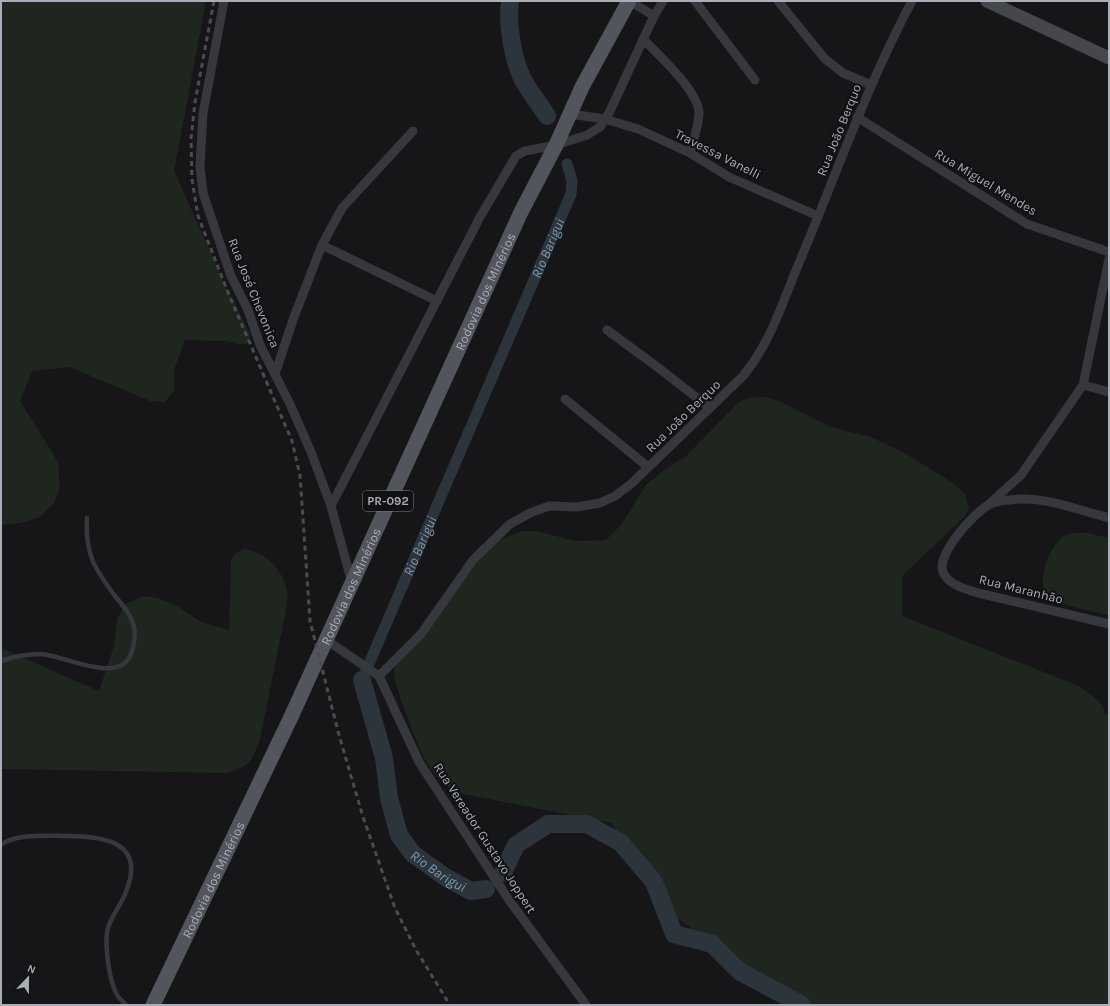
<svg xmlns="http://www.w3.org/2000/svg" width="1110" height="1006" font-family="Karla,sans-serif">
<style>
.green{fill:#1e261f}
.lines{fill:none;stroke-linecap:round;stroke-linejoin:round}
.canal{stroke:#2c353c;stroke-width:11}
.river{stroke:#2c353c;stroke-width:18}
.lane{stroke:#37383d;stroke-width:4.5}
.street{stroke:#37383d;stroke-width:9}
.secondary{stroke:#45474d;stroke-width:13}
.primary{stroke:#53555c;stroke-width:15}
.rail{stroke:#4a4c52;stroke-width:3;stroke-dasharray:5 4;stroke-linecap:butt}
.labels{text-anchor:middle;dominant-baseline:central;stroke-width:4;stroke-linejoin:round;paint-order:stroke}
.shield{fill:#111113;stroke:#7b7e86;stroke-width:1}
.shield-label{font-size:12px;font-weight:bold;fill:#a8adb8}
.street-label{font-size:13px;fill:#a8adb8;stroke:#111113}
.water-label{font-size:14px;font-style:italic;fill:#7f9bb3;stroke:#111113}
</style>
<rect width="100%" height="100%" fill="#161618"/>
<g class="green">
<polygon points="1,1 206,1 174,171 225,284 250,334 250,343 240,345 226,341 185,340 174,370 174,390 165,402 150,401 70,367 32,371 20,401 58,462 60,487 54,503 40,517 20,523 1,525"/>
<path d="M765,397L781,402L831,427L871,437L906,454L953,483L965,494L969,508L965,516L902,576V616L1079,686L1099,701L1106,714L1109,713V1005H798L665,909L611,823L463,794C453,789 444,785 437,777C420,759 403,705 395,681C393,665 397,657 408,646L469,574L478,561L493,545L505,537L523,531H537L575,541L606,540L621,525L646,485L662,471L686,456L738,403L747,398Z"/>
<path d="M1088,533L1109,538V616C1095,611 1057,605 1048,596C1035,581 1050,545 1064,536C1069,532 1081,533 1088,533Z"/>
<path d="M244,549C265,552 284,570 287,592C288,597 287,604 286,610L260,739C252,761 251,765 228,773L1,769V648L99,691L114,646L117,619L125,604L143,596L158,598L180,608L201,622L229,630L231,562L234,554Z"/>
</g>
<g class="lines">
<path class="canal" id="s1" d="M362,680L571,194L572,181L567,164"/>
<g class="river">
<path d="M510,1C507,25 513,64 526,85C533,96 540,105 547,116"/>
<path id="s2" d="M362,680L384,758L389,798L399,835L413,854L445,877L471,891L486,889"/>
<polyline points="503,873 516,845 548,824 587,824 621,843 654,882 674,934 712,944 739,971 802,1005"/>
</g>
<g class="lane">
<path d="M1,661C13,657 28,654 40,654C61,654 119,686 131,654C134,645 136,636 134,627C131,614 123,606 115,596C94,568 85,554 87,518"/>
<path d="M1,845C15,833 48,836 66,836C102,836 145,841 127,889C123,902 114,912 109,925C103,939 109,979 116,993C118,998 123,1001 126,1005"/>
</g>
<g class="street">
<polyline points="224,1 203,113 200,166 203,193 231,276 248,310 260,345 290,404 311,452 331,506 352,583"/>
<polyline points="630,1 654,16"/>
<polyline points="695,1 755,80"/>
<polyline points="778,1 825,59 843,73 871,85"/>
<path d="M643,39C658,54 699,92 699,113C699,125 693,141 690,153"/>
<polyline points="570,114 605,119 638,129 690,153 729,177 818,216"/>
<polyline points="857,117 1027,224 1109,252"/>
<polyline points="322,245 437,301"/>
<polyline points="607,330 656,366 710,408"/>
<polyline points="275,374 294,317 322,245 342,208 413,131"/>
<polyline points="1083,385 1109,392"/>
<polyline points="565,399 648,467"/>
<polyline points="988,505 1021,475 1083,385 1109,259"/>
<polyline points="331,506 480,217 516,156 525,151 556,145 587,135 600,127 610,111 654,16 663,1"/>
<path d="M1109,518C1078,510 1043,495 1010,500C1004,500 992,502 987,506C973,514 936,555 943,572C948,585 966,589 978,593L1109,624"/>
<path d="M325,639L379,676L421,634L473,560L510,524L530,513L549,506L577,507L600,503L615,496L631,484L743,376C770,344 783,301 799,263C836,175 867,85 912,1"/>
<polyline points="379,676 419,762 509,900 586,1005"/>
</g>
<polyline class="secondary" points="987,1 1109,58"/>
<path class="primary" id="s3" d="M153,1005L291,717L521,212L556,145L582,87L629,1"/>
<polyline class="rail" points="214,1 195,102 191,139 192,179 198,216 227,290 292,441 300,475 310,621 339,735 363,817 395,908 416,950 450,1005"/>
</g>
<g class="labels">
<rect class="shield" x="363" y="491" width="50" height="20" rx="3"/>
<g class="shield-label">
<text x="388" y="501">PR-092</text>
</g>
<g class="street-label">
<text transform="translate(839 130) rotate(-68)">Rua João Berquo</text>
<text transform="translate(718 154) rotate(27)">Travessa Vanelli</text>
<text transform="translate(986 182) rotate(31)">Rua Miguel Mendes</text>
<text stroke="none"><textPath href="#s3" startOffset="787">Rodovia dos Minérios</textPath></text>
<text transform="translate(254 293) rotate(68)">Rua José Chevonica</text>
<text transform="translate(683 416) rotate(-44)">Rua João Berquo</text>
<text stroke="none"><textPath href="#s3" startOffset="463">Rodovia dos Minérios</textPath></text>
<text transform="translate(1021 589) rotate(14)">Rua Maranhão</text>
<text transform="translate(485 838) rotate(57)">Rua Vereador Gustavo Joppert</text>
<text stroke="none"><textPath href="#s3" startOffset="139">Rodovia dos Minérios</textPath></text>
</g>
<g class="water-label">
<text stroke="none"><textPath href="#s1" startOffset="470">Rio Barigui</textPath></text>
<text stroke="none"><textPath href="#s1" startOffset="146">Rio Barigui</textPath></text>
<text stroke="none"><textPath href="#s2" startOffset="214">Rio Barigui</textPath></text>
</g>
</g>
<rect width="1110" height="1006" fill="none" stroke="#a8adb8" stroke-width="4"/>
<g transform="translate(28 978) rotate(22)" stroke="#111113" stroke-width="3" paint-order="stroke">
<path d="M0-3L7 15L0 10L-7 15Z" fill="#a8adb8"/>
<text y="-6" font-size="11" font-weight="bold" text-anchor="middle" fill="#a8adb8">N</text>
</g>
</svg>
